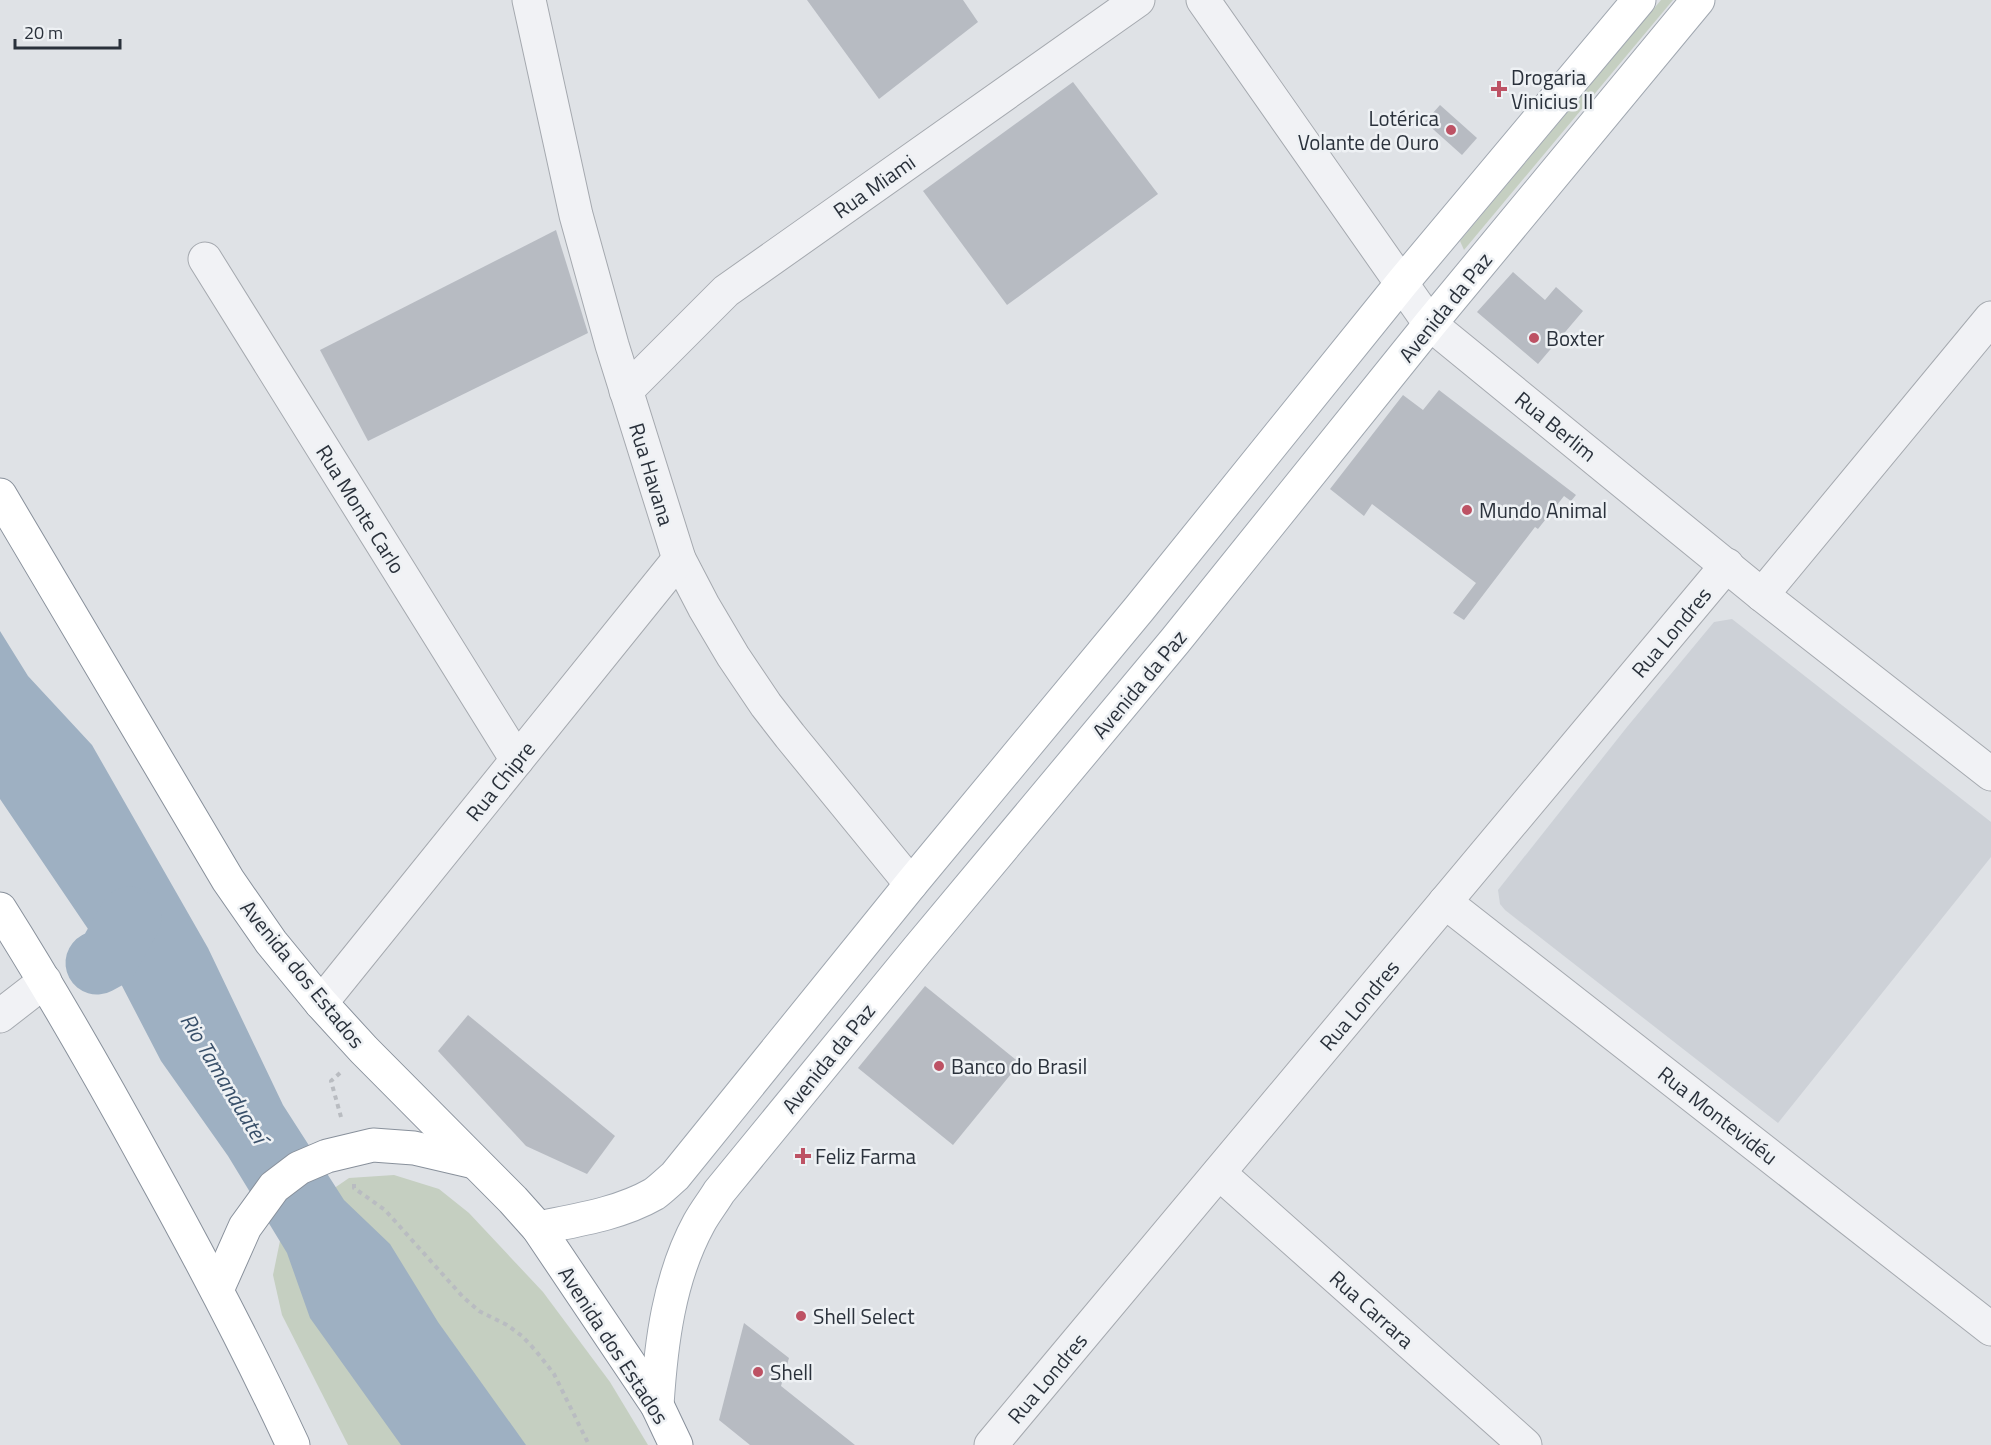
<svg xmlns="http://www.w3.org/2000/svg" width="1991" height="1445" font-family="'Titillium Web',sans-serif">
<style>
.built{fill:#cdd1d7}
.green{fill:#c5cfc1}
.water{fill:#9eb0c2}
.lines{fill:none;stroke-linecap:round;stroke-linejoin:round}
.river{stroke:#9eb0c2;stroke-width:63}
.building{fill:#b7bbc2}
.minor-casing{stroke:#a5a9af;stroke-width:35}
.major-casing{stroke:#a0a7b0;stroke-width:35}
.highway-casing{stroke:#88909b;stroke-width:35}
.path{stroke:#b9bcc1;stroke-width:4;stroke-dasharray:4.5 4.5;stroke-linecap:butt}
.minor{stroke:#f1f2f5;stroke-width:33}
.major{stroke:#fff;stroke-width:33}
.highway{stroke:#fff;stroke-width:33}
.poi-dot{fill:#bd5264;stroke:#eef1f4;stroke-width:2}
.labels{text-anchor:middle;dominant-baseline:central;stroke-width:5;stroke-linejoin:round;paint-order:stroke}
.poi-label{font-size:21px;fill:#2a313b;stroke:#eef1f4;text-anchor:start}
.street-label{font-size:21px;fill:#2a313b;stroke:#eef1f4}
.water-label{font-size:22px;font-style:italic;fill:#39506a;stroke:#eef1f4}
</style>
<rect width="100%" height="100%" fill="#dfe2e6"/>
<polygon class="built" points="1732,619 1991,822 1991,857 1778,1123 1505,910 1500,904 1498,890 1627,727 1714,622"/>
<g class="green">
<polygon points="1661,0 1673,0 1464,250 1460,241"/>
<polygon points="394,1175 439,1189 469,1213 543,1292 610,1382 648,1445 348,1445 282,1315 273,1275 281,1236 314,1202 349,1178"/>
</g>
<polygon class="water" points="0,631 28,676 92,745 208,948 283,1105 344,1200 390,1244 438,1322 526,1445 401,1445 310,1318 287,1253 228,1156 161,1061 107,957 0,799"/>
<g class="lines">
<polyline class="river" points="97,963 108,957 130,918"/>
</g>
<g class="building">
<polygon points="807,0 963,0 978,22 879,99"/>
<polygon points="1073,82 1158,194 1007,305 923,191"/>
<polygon points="1440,105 1477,138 1462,155 1425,122"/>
<polygon points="556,230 588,333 368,441 320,350"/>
<polygon points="1513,272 1545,300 1556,287 1583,311 1538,364 1477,312"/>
<polygon points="1439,390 1576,495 1571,501 1564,496 1538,529 1535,527 1464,620 1453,613 1476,583 1372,504 1364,516 1330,489 1403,395 1423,410"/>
<polygon points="925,986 1020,1063 953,1145 858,1068"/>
<polygon points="468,1015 615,1136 587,1174 526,1146 438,1051"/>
<polygon points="744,1323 789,1358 781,1386 855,1445 750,1445 719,1420"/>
</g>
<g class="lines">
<g class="minor-casing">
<g id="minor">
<polyline points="529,0 576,215 612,345 679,559 704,607 733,656 766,705 790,736 911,884"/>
<polyline points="1203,0 1430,324 1762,595 1991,774"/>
<polyline points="205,259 517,760"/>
<polyline points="626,391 726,291 1138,0"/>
<polyline points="1762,595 1991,318"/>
<polyline points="1445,902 1991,1329"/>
<polyline points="321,1003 679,559"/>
<polyline points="0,1016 45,981"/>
<polyline points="1219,1173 1525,1445"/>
<polyline points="991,1445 1727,565"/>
</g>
</g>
<g class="major-casing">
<g id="major">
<path d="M538,1228C577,1220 619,1214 654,1194C661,1189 668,1182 675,1176L911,884L1139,609L1402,283L1639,0"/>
<path d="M657,1405C661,1343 669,1278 699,1223C705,1212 713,1202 719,1192L918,949L1175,641L1430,324L1698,0"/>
</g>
</g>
<g class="highway-casing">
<g id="highway">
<polyline points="0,495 228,880 271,942 321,1003 364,1050 513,1200 538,1228 657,1405 676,1445"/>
<path d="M0,909C53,993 102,1079 149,1165C200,1257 249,1350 293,1445"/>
<polyline points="217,1290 245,1227 274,1187 299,1168 327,1156 373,1145 414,1148 474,1162"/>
</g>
</g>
<g class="path">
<polyline points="340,1073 331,1081 341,1117"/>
<polyline points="354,1184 354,1188 385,1210 463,1297 479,1311 507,1325 522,1336 536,1351 554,1374 589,1445"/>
</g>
<use href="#minor" class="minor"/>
<use href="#major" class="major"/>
<use href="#highway" class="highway"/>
</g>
<g class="poi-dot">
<path d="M1496 80h6v6h6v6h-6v6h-6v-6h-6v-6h6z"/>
<circle cx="1451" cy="130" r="6"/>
<circle cx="1534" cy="338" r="6"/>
<circle cx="1467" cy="510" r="6"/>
<circle cx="939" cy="1066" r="6"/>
<path d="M800 1147h6v6h6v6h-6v6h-6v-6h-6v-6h6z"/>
<circle cx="801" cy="1316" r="6"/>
<circle cx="758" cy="1372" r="6"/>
</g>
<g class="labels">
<g class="poi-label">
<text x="1511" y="77">Drogaria<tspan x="1511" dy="24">Vinicius II</tspan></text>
<text x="1439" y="118" text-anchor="end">Lotérica<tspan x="1439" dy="24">Volante de Ouro</tspan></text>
<text x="1546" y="338">Boxter</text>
<text x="1479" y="510">Mundo Animal</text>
<text x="951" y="1066">Banco do Brasil</text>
<text x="815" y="1156">Feliz Farma</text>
<text x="813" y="1316">Shell Select</text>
<text x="770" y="1372">Shell</text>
</g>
<g class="street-label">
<text transform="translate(874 186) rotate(-35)">Rua Miami</text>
<text transform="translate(1445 307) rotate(-51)">Avenida da Paz</text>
<text transform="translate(1556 426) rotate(39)">Rua Berlim</text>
<text transform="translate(652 474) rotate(73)">Rua Havana</text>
<text transform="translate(361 509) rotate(58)">Rua Monte Carlo</text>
<text transform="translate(1671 632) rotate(-50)">Rua Londres</text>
<text transform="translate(1139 684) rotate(-50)">Avenida da Paz</text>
<text transform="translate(500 781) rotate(-51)">Rua Chipre</text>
<text transform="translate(303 974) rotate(51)">Avenida dos Estados</text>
<text transform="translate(1359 1005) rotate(-50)">Rua Londres</text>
<text transform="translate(828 1058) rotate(-51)">Avenida da Paz</text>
<text transform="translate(1718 1115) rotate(38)">Rua Montevidéu</text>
<text transform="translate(1372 1309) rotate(42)">Rua Carrara</text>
<text transform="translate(614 1345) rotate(57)">Avenida dos Estados</text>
<text transform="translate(1047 1378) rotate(-50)">Rua Londres</text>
</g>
<g class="water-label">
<text transform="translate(224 1078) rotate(59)">Rio Tamanduateí</text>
</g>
</g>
<path d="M15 39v9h105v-9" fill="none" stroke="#2a313b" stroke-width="3"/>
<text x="24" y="39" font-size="18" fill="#2a313b" stroke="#eef1f4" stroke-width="4.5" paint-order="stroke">20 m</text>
</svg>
